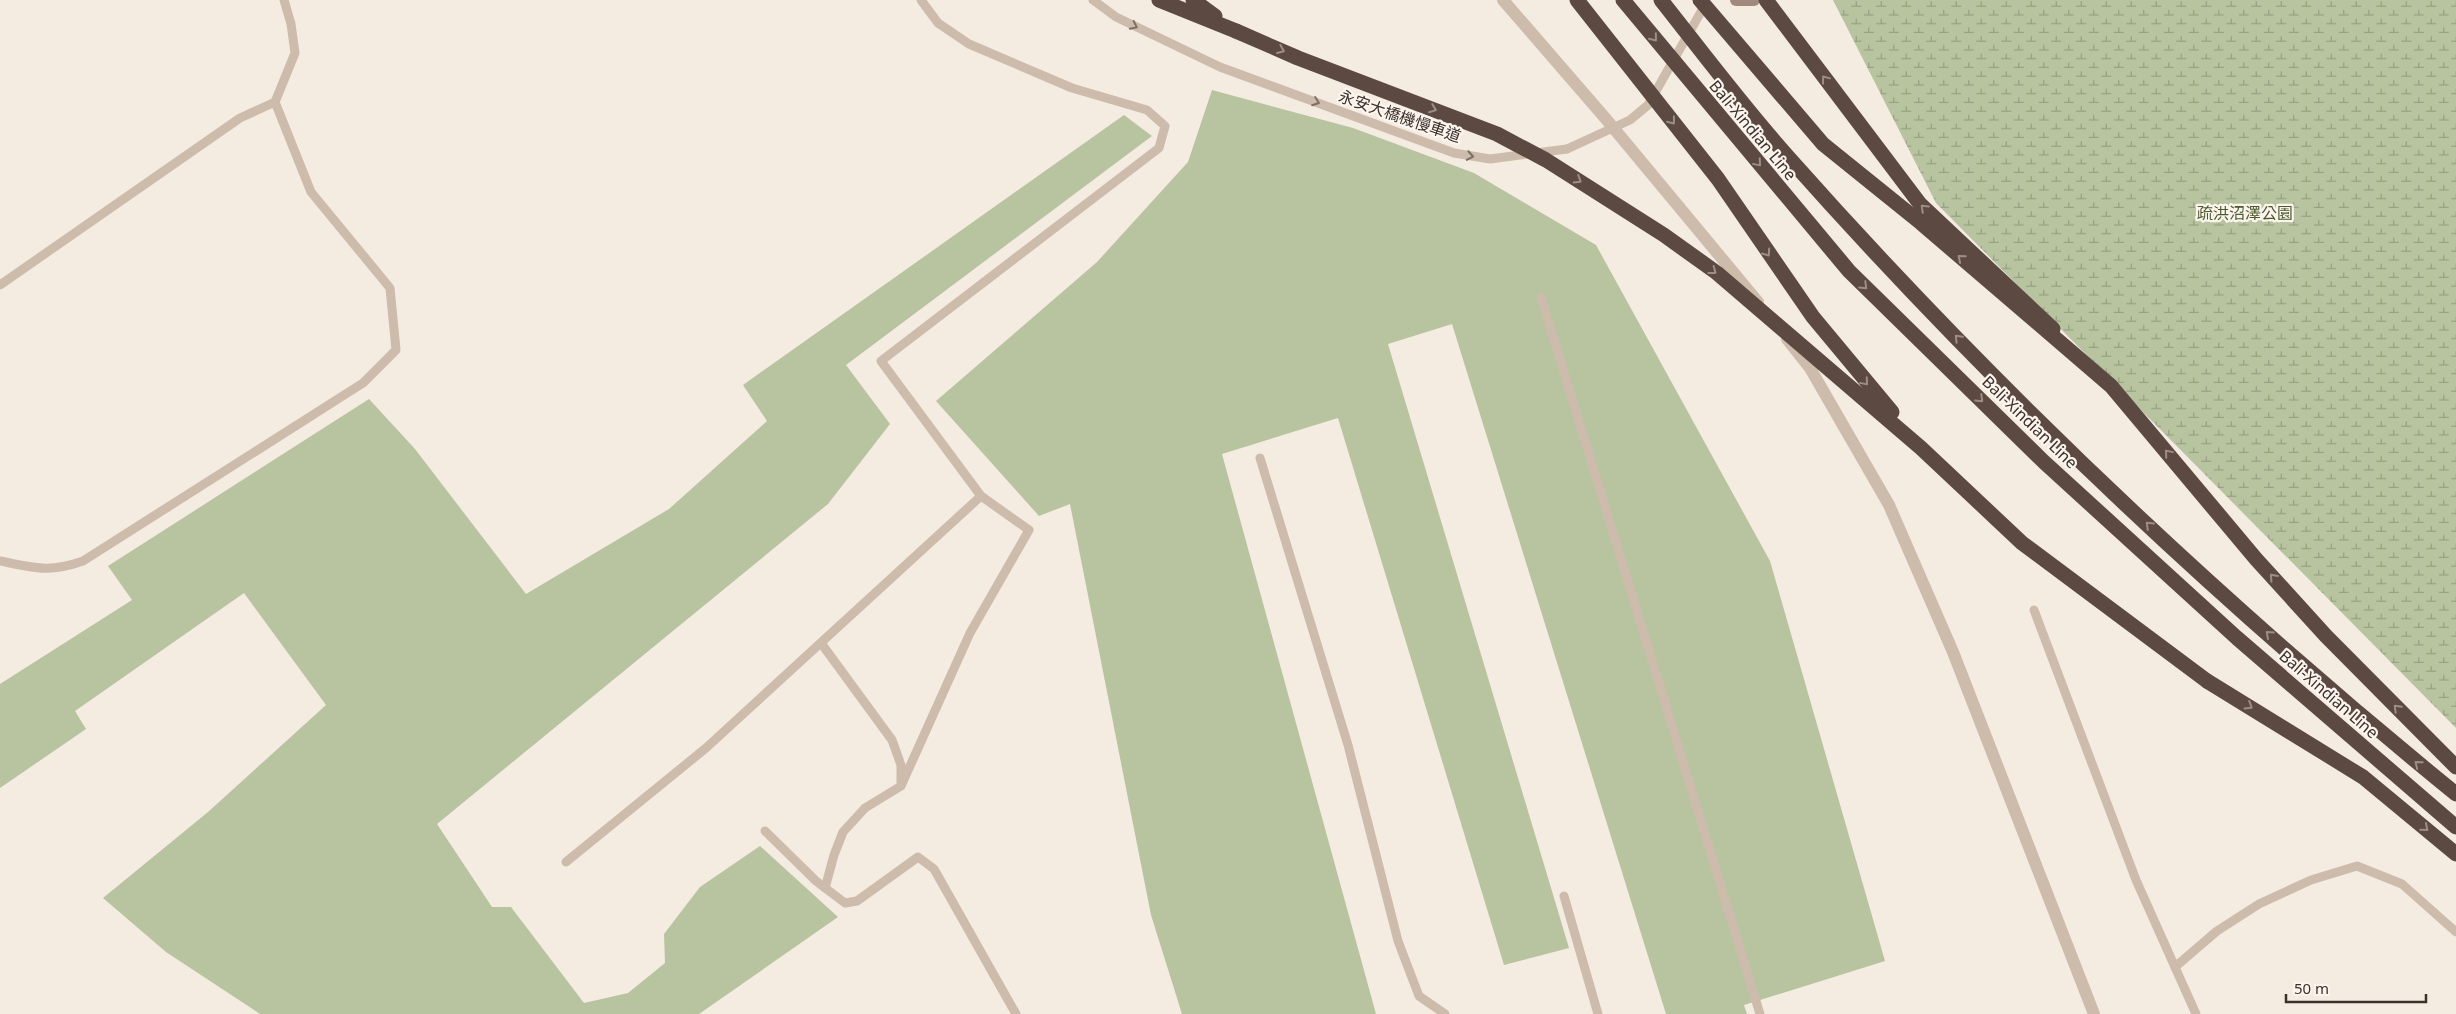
<svg xmlns="http://www.w3.org/2000/svg" width="2456" height="1014" font-family="'Noto Sans','Noto Sans TC',sans-serif">
<style>
.green{fill:#b8c4a0}
.wetland{fill:url(#wetland-marsh)}
.lines{fill:none;stroke-linecap:round;stroke-linejoin:round}
.lane{stroke:#cdbbac;stroke-width:9}
.street{stroke:#cdbbac;stroke-width:12}
.secondary{stroke:#a18a7d;stroke-width:12}
.highway{stroke:#5c4a42;stroke-width:15}
.lane-bridge{stroke:#cdbbac;stroke-width:9}
.highway-bridge{stroke:#5c4a42;stroke-width:15}
.oneway{stroke:#7d6f65}
.oneway2{stroke:#9c8e87}
.labels{text-anchor:middle;dominant-baseline:central;stroke-width:4.5;stroke-linejoin:round;paint-order:stroke}
.street-label{font-size:16px;fill:#3b302b;stroke:#fbf5ee}
.park-label{font-size:16px;fill:#4a5a2e;stroke:#fbf5ee}
</style>
<defs>
<pattern id="wetland-marsh" width="20" height="14" patternUnits="userSpaceOnUse" patternTransform="scale(1.25)"><rect width="20" height="14" fill="#b8c4a0"/><path d="M1 5h8M5 5V1M11 12h8M15 12V8" fill="none" stroke="#97a083"/></pattern>
</defs>
<rect width="100%" height="100%" fill="#f4ebe1"/>
<g class="green">
<polygon points="1212,90 1353,128 1474,173 1596,245 1770,561 1885,961 1744,1005 1747,1014 1666,1014 1452,324 1388,344 1569,948 1504,965 1338,418 1222,454 1376,1014 1182,1014 1151,915 1070,504 1039,516 936,401 1097,262 1188,162"/>
<polygon points="1124,115 1152,136 846,365 890,424 828,504 437,824 492,907 511,907 584,1003 628,993 665,963 664,934 700,887 760,846 838,917 699,1014 260,1014 166,952 103,898 208,812 326,705 244,593 75,711 86,729 0,788 0,684 132,600 108,566 369,399 415,449 526,594 669,509 767,421 743,385"/>
</g>
<polygon class="wetland" points="1833,0 2456,0 2456,728 1936,203"/>
<g class="lines">
<g class="lane">
<polyline points="1093,0 1116,17 1220,67 1454,153 1490,159 1567,149"/>
<polyline points="0,285 240,118 275,102"/>
<polyline points="1541,297 1760,1014"/>
<polyline points="1260,458 1348,745 1398,941 1419,996 1445,1014"/>
<path d="M0,561C35,568 49,573 83,561L363,383L396,350L390,288L311,192L275,102L295,53L291,24L284,0"/>
<polyline points="2034,610 2136,880 2196,1014"/>
<polyline points="821,643 892,740 901,765 901,783"/>
<polyline points="765,831 816,881 845,903 857,901 918,857 934,869 1016,1014"/>
<polyline points="566,862 706,748 981,496 881,361 1159,148 1165,126 1147,110 1072,88 969,44 938,23 921,0"/>
<polyline points="825,888 834,855 843,832 865,808 901,786 970,633 1029,530 981,496"/>
<polyline points="1564,896 1598,1014"/>
<polyline points="2175,967 2217,931 2259,904 2311,880 2357,866 2402,884 2456,932"/>
</g>
<g class="street">
<polyline points="1503,0 1606,119 1758,302"/>
<polyline points="1787,339 1810,368 1889,505 1953,652 2094,1014"/>
</g>
<polyline class="secondary" points="1736,0 1754,0"/>
<g class="highway">
<polyline points="1159,0 1236,31"/>
<polyline points="1193,0 1215,16"/>
<polyline points="1766,0 1920,204 2053,329"/>
<polyline points="2207,681 2363,777 2456,854"/>
</g>
<polyline class="lane-bridge" points="1567,149 1630,120 1648,105 1706,3"/>
<g class="highway-bridge">
<polyline points="1577,0 1718,179 1813,317 1892,412"/>
<polyline points="1623,0 1849,271 2044,462 2237,638 2456,827"/>
<path d="M1661,0C1703,53 1744,108 1789,158C1993,388 2218,600 2456,794"/>
<polyline points="1700,0 1823,144 1921,223 2111,386 2256,559 2326,636 2456,767"/>
<polyline points="1236,31 1298,58 1497,134 1546,160 1664,235 1717,273 1921,448 2022,543 2207,681"/>
</g>
</g>
<defs><path id="oneway-chevron" d="M-2-3.5L2.5 0L-2 3.5" fill="none" stroke-width="1.6" stroke-linecap="round" stroke-linejoin="round" transform="scale(1.25)"/></defs>
<g class="oneway">
<use href="#oneway-chevron" transform="translate(1134 26) rotate(26)"/>
<use href="#oneway-chevron" transform="translate(1316 102) rotate(20)"/>
<use href="#oneway-chevron" transform="translate(1470 156) rotate(10)"/>
</g>
<g class="oneway2">
<use href="#oneway-chevron" transform="translate(1654 38) rotate(51)"/>
<use href="#oneway-chevron" transform="translate(1281 50) rotate(23)"/>
<use href="#oneway-chevron" transform="translate(1825 79) rotate(-127)"/>
<use href="#oneway-chevron" transform="translate(1433 109) rotate(21)"/>
<use href="#oneway-chevron" transform="translate(1672 121) rotate(52)"/>
<use href="#oneway-chevron" transform="translate(1758 163) rotate(50)"/>
<use href="#oneway-chevron" transform="translate(1578 180) rotate(32)"/>
<use href="#oneway-chevron" transform="translate(1924 208) rotate(-136)"/>
<use href="#oneway-chevron" transform="translate(1767 253) rotate(55)"/>
<use href="#oneway-chevron" transform="translate(1961 258) rotate(-140)"/>
<use href="#oneway-chevron" transform="translate(1713 271) rotate(37)"/>
<use href="#oneway-chevron" transform="translate(1864 286) rotate(44)"/>
<use href="#oneway-chevron" transform="translate(1958 338) rotate(-134)"/>
<use href="#oneway-chevron" transform="translate(1865 382) rotate(50)"/>
<use href="#oneway-chevron" transform="translate(1980 399) rotate(44)"/>
<use href="#oneway-chevron" transform="translate(2168 453) rotate(-130)"/>
<use href="#oneway-chevron" transform="translate(2149 525) rotate(-136)"/>
<use href="#oneway-chevron" transform="translate(2273 577) rotate(-132)"/>
<use href="#oneway-chevron" transform="translate(2269 634) rotate(-138)"/>
<use href="#oneway-chevron" transform="translate(2249 706) rotate(32)"/>
<use href="#oneway-chevron" transform="translate(2397 708) rotate(-135)"/>
<use href="#oneway-chevron" transform="translate(2418 764) rotate(-141)"/>
<use href="#oneway-chevron" transform="translate(2425 828) rotate(40)"/>
</g>
<g class="labels">
<g class="street-label">
<text transform="translate(1400 116) rotate(19)">永安大橋機慢車道</text>
<text transform="translate(1753 130) rotate(50)">Bali-Xindian Line</text>
<text transform="translate(2030 422) rotate(44)">Bali-Xindian Line</text>
<text transform="translate(2329 694) rotate(41)">Bali-Xindian Line</text>
</g>
<g class="park-label">
<text x="2245" y="213">疏洪沼澤公園</text>
</g>
</g>
<path d="M2286 994v8h140v-8" fill="none" stroke="#3b302b" stroke-width="2.5"/>
<text x="2294" y="994" font-size="15" fill="#3b302b" stroke="#fbf5ee" stroke-width="4" paint-order="stroke">50 m</text>
</svg>
